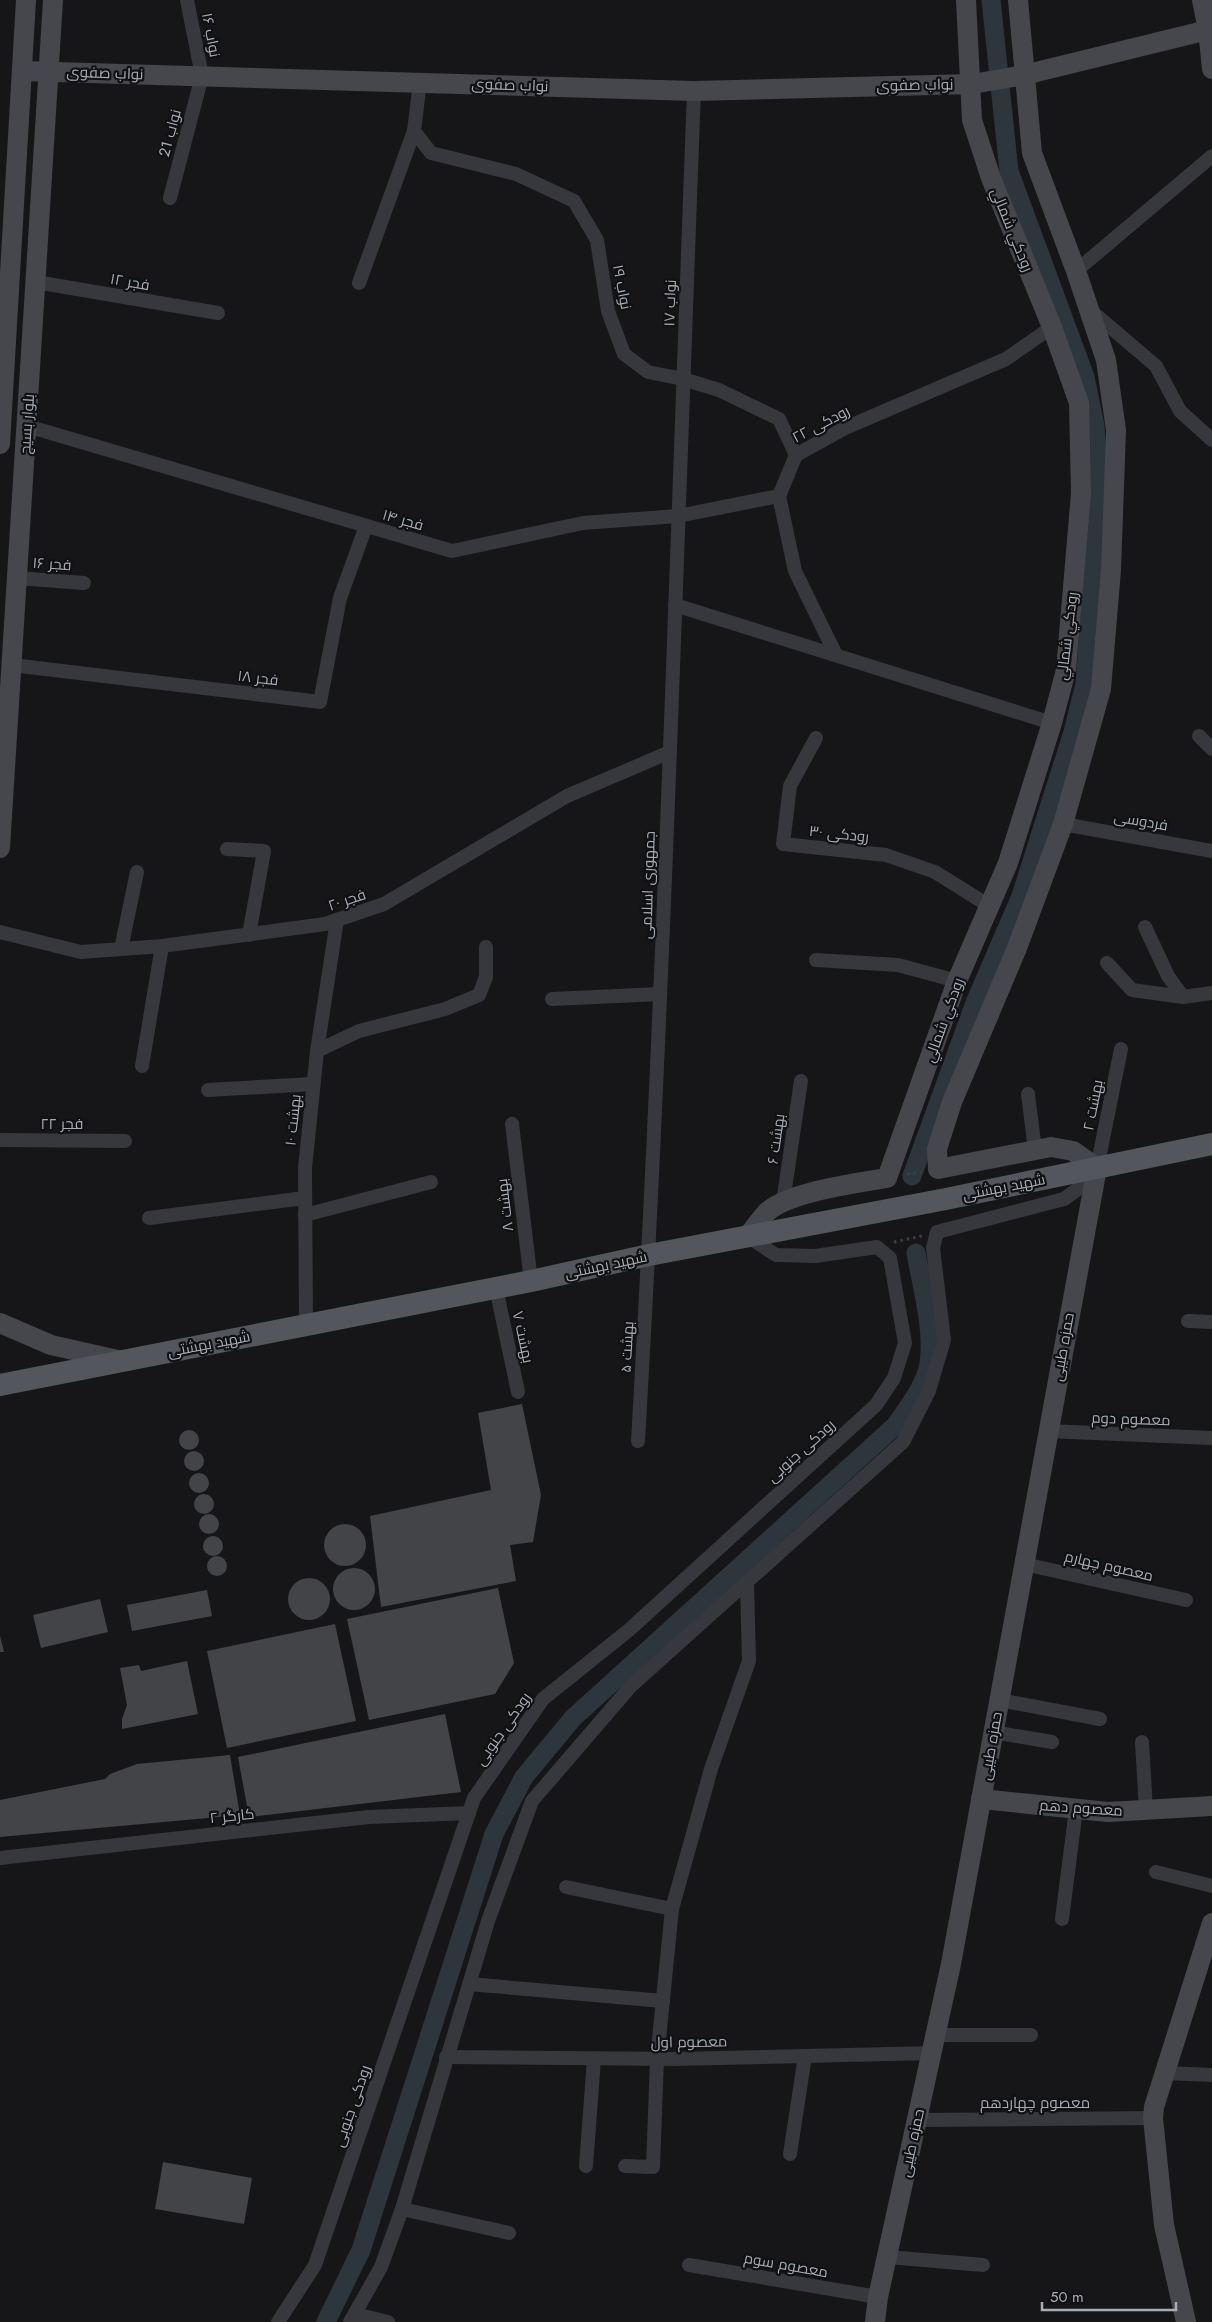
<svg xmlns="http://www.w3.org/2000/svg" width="1212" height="2322" font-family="Jost,Cairo,sans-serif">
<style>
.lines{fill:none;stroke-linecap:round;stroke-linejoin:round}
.canal{stroke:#2c363c;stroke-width:19}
.building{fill:#424448}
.path{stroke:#3d3f44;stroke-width:3;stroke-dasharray:2.5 4;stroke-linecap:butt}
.street{stroke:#37383d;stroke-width:14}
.secondary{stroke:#45474d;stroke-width:20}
.primary{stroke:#53565c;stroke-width:22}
.labels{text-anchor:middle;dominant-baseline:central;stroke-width:4.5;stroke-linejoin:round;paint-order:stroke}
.street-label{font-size:15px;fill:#a8aeb8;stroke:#111113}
</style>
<rect width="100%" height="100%" fill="#161618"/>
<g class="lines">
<g class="canal">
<polyline points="912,1176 976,1000 1021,896 1073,732 1085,684 1099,489 1095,426 1085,377 1009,171 991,0"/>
<path d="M326,2322L361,2250L494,1834L524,1777L573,1718L896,1425C908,1407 925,1386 929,1364C934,1328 922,1288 916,1253"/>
</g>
</g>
<g class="building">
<polygon points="522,1404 541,1495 533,1542 510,1545 516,1581 381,1607 370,1516 491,1490 478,1413"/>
<circle cx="189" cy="1440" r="10"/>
<circle cx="194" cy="1461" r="10"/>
<circle cx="199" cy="1483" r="10"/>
<circle cx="204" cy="1504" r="10"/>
<circle cx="209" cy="1524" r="10"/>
<circle cx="345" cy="1545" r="21"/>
<circle cx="213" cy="1546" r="10"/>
<circle cx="217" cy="1566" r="10"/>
<circle cx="354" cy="1589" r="21"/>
<circle cx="309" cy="1599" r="21"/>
<polygon points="498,1588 514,1663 495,1694 369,1720 347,1619"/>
<polygon points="207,1590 212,1616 132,1631 127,1605"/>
<polygon points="100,1599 108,1632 41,1648 33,1615"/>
<polygon points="335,1624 356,1721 227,1748 207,1651"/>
<polygon points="0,1636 4,1652 0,1652"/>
<polygon points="187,1661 198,1714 122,1729 122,1719 127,1705 120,1668 139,1665 141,1671"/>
<polygon points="445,1714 461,1792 249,1817 238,1757"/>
<polygon points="230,1755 240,1815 0,1837 0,1800 105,1779 110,1774 137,1764"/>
<polygon points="163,2162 252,2178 244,2224 155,2209"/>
</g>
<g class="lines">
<g class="path">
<polyline points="907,1174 921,1172"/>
<polyline points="894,1242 922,1236"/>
</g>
<g class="street">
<polyline points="420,82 414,131 431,153 516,174 574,201 597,240 608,311 624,354 648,372 683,379 719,390 779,419 796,455"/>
<polyline points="170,198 202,76 187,0"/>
<polyline points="1076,271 1212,156"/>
<polyline points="36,282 218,313"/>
<polyline points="359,283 414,131"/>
<polyline points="1089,309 1156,366 1180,411 1212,440"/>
<polyline points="27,426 452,551 583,523 678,516 779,496"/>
<polyline points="17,578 84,583"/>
<polyline points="675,605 1052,723"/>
<polyline points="836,655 795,571 779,496 796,455 845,428 1006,359 1052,327"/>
<polyline points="12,665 320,702 340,598 366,526"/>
<polyline points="1199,736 1212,749"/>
<polyline points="816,738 790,786 783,844 886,855 935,872 991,907"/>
<polyline points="1063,824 1212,851"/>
<polyline points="227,849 264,851 249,935"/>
<polyline points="1145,927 1168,976 1183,997 1212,993"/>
<polyline points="0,932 81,952 162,946 325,924 384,904 567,796 670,752"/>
<polyline points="121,949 137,872"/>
<polyline points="816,960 898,965 957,981"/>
<polyline points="1107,963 1132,990 1183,997"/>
<polyline points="552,999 660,994"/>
<polyline points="317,1051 359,1031 445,1009 479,995 486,977 486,947"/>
<polyline points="142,1066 162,946"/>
<polyline points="208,1090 313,1084"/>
<polyline points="1028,1094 1035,1150"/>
<polyline points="512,1124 531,1281"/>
<polyline points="0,1140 125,1141"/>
<polyline points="783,1202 801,1081"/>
<polyline points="305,1215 431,1182"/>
<polyline points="149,1218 305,1198"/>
<polyline points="496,1288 518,1392"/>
<polyline points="1188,1321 1212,1322"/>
<polyline points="306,1325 305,1168 317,1051 337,920"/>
<polyline points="1048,1431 1212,1438"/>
<path d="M638,1441C664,991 677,541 694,91"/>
<polyline points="1024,1564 1186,1600"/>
<polyline points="999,1700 1100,1719"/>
<polyline points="993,1732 1052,1742"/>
<polyline points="1142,1742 1146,1810"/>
<polyline points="0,1858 369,1817 469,1813"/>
<polyline points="1156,1872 1212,1886"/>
<polyline points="566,1887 672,1909"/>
<polyline points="1062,1919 1076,1809"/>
<polyline points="469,1984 663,2001"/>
<polyline points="936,2035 1031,2035"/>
<polyline points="446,2057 675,2059 933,2053"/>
<polyline points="1165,2073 1212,2075"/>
<polyline points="917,2120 1153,2118"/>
<polyline points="790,2154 805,2056"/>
<polyline points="586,2166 594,2059"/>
<polyline points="625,2166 653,2167 657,2059 672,1909 711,1769 749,1661 747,1584"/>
<polyline points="402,2209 509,2233"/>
<polyline points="888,2257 983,2265"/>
<polyline points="689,2265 878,2297"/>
<polyline points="355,2314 388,2322"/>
<polyline points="278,2322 315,2265 474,1798 543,1699 629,1630 876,1405 894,1378 905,1343 890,1258 877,1247 815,1256 776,1255 747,1236"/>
<polyline points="350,2322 381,2267 402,2209 488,1921 532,1801 631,1686 903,1442 929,1391 944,1340 933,1248 937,1232 1064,1199 1078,1189 1097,1168 1121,1049"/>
</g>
<g class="secondary">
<polyline points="1202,0 1208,30 1212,69"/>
<polyline points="22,71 694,91 972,84 1024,75 1212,29"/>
<polyline points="0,444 26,0"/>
<polyline points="0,848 53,0"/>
<path d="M747,1236C754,1229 760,1219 767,1212C789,1192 856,1183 887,1178L957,981L1008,863L1052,723L1066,670L1081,493L1079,403L1052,327L991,178L972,120L966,0"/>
<polyline points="0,1323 51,1345 122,1361"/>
<polyline points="981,1799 1108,1812 1212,1806"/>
<polyline points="875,2322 878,2297 951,1964 1097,1168 1073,1151 1051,1147 938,1169 937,1149 952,1102 1017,948 1063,824 1101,689 1111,570 1116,430 1106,360 1076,271 1032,153 1018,0"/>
<polyline points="1186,2322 1164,2225 1153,2118 1154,2107 1212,1923"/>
</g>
<polyline class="primary" points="0,1385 531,1281 649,1255 946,1199 1212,1144"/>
</g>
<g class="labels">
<g class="street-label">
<text transform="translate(211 35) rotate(79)">نواب ۱۶</text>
<text transform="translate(105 73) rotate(2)">نواب صفوی</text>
<text transform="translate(510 85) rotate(2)">نواب صفوی</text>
<text transform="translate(915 85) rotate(-1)">نواب صفوی</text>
<text transform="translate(170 133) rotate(-75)">نواب 21</text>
<text transform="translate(1012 230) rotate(68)">رودکي شمالي</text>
<text transform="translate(130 282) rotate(10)">فجر ۱۲</text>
<text transform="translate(622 287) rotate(79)">نواب ۱۹</text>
<text transform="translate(670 303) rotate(-88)">نواب ۱۷</text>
<text transform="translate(27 424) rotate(-86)">بلوار بسیج</text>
<text transform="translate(821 424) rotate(-28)">رودکی ۲۲</text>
<text transform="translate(403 520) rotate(16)">فجر ۱۴</text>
<text transform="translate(52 564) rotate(4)">فجر ۱۶</text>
<text transform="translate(1067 636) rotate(-83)">رودکي شمالي</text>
<text transform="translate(258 678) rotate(7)">فجر ۱۸</text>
<text transform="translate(1141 821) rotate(10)">فردوسی</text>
<text transform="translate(839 834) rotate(6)">رودکی ۳۰</text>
<text transform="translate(648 885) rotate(-88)">جمهوری اسلامی</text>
<text transform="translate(347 900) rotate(-19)">فجر ۲۰</text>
<text transform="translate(944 1020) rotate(-70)">رودکي شمالي</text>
<text transform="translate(1093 1105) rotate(-79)">بهشت ۲</text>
<text transform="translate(293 1120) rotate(-84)">بهشت ۱۰</text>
<text x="62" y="1124">فجر ۲۲</text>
<text transform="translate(776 1139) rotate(-82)">بهشت ۶</text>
<text transform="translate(1004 1187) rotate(-11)">شهید بهشتی</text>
<text transform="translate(505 1205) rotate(-97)">بهشت ۸</text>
<text transform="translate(606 1265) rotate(-12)">شهید بهشتی</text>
<text transform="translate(523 1337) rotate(78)">بهشت ۷</text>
<text transform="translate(209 1344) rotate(-11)">شهید بهشتی</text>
<text transform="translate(627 1347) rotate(-87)">بهشت ۵</text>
<text transform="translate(1063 1347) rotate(-80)">حمزه طیبی</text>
<text transform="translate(1131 1419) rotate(2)">معصوم دوم</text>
<text transform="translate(801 1451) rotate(-42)">رودکی جنوبی</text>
<text transform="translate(1109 1566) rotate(13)">معصوم چهارم</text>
<text transform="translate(503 1729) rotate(-55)">رودکی جنوبی</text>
<text transform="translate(991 1746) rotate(-80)">حمزه طیبی</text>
<text transform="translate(1081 1808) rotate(4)">معصوم دهم</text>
<text transform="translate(232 1816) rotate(-6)">کارگر ۲</text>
<text transform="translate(689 2042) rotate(-1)">معصوم اول</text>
<text x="1035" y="2103">معصوم چهاردهم</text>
<text transform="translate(352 2106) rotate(-71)">رودکی جنوبی</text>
<text transform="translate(912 2143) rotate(-78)">حمزه طیبی</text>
<text transform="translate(786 2265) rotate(10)">معصوم سوم</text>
</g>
</g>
<path d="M1042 2302v8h134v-8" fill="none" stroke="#a8aeb8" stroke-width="2.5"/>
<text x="1050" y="2302" font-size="15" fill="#a8aeb8" stroke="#111113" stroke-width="4" paint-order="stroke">50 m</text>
</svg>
